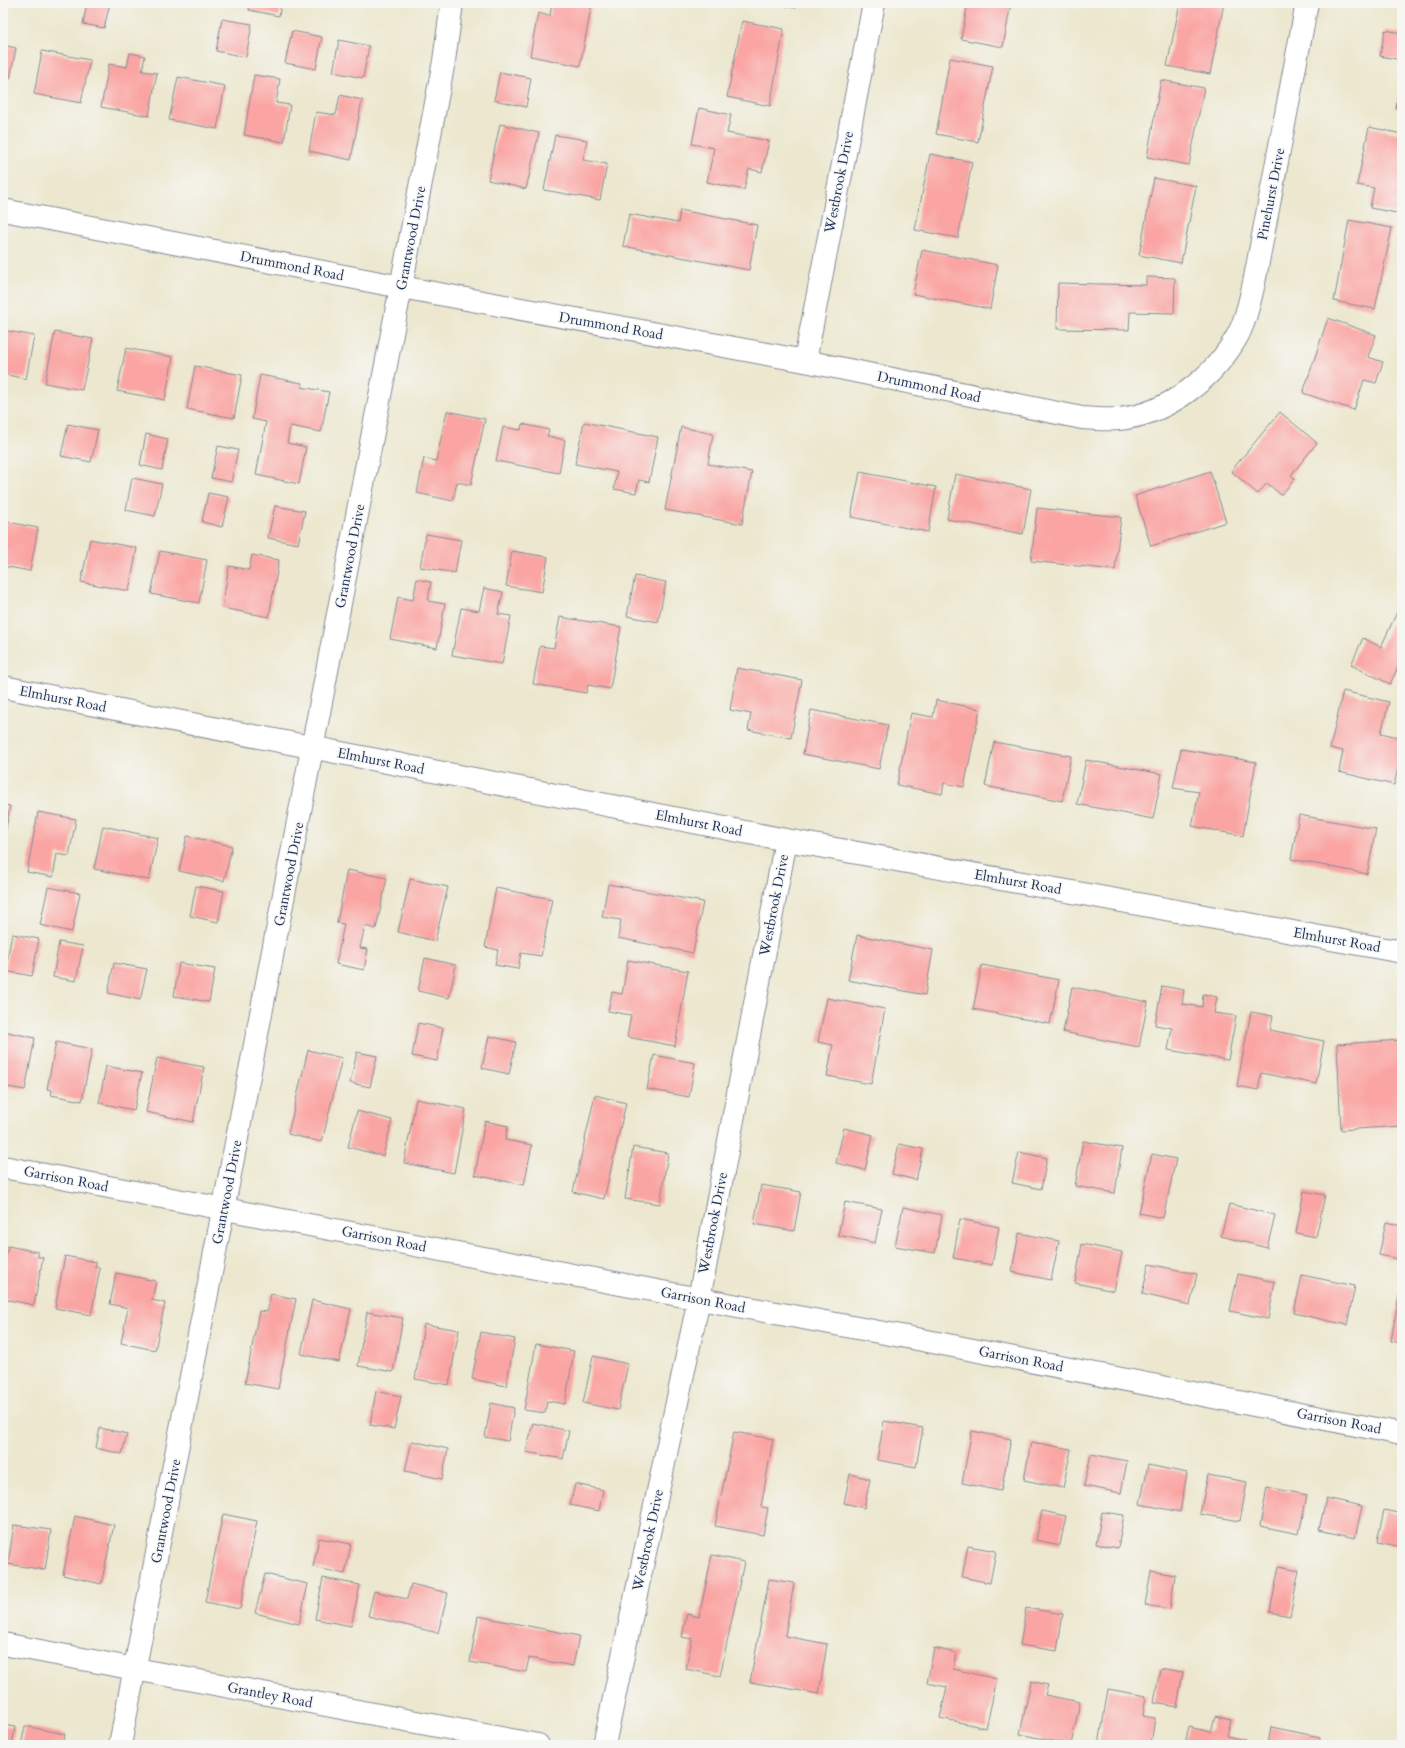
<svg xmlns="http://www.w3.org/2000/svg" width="1405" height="1748" font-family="Cardo,serif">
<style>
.building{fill:#faa5a3}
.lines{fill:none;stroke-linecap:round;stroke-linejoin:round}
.minor-casing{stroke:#848b96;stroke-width:24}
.minor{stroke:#fff;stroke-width:22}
.labels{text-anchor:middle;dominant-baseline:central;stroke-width:3;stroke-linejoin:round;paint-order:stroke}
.street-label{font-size:14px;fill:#1b2f5e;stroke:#f6f6f2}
</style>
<rect width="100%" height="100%" fill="#f6f6f2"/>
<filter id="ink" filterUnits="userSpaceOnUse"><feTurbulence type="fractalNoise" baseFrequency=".025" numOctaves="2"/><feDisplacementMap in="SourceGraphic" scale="8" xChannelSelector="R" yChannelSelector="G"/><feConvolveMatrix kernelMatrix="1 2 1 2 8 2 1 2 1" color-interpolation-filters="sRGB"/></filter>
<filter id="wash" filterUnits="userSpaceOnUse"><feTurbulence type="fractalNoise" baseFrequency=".012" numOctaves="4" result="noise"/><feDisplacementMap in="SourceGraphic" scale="16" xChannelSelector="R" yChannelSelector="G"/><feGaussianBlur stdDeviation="0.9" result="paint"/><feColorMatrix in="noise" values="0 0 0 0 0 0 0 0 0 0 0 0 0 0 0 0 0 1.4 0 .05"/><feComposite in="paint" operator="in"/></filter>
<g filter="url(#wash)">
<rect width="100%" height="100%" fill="#ece7ce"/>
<g id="blocks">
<g class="building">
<polygon points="87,3 110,3 104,28 83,24"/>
<polygon points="250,3 281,3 279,16 249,10"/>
<polygon points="552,3 592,3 580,66 530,56 538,13 550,16"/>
<polygon points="772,3 797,3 796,8"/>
<polygon points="968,3 1011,3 1003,47 961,39"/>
<polygon points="1180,3 1224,3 1210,74 1167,66"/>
<polygon points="222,19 252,24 246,57 216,51"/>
<polygon points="742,21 784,29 770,106 727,97"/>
<polygon points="1385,30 1402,33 1402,60 1380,56"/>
<polygon points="292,31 322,37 316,69 285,63"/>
<polygon points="339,40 369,46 363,78 333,72"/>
<polygon points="3,45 16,48 10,79 3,78"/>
<polygon points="42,51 90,60 81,103 34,94"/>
<polygon points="130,53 145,56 142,71 157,73 149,116 101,107 109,64 127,67"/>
<polygon points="950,58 993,66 978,142 936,134"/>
<polygon points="500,72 531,78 526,107 494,100"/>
<polygon points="254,75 280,79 276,103 290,105 284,142 244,135"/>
<polygon points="178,77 225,86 217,129 169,120"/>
<polygon points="1161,80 1204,88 1189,165 1147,157"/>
<polygon points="1401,81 1402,81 1402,109 1396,108"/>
<polygon points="340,95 362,100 351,160 309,151 316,112 336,115"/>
<polygon points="699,108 731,115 727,133 769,141 762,172 749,169 744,190 707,182 714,148 692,144"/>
<polygon points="500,124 539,133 526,189 488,180"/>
<polygon points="1369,127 1402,134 1402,214 1370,208 1374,188 1357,185"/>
<polygon points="555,135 587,140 583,160 607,164 600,200 544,190"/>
<polygon points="930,154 972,162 958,238 915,230"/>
<polygon points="1154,178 1196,186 1181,263 1139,255"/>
<polygon points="680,210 757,225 749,270 623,246 629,214 678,223"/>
<polygon points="1349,220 1392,228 1375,309 1334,301"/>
<polygon points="922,250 998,265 990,309 913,294"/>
<polygon points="1146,277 1175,278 1174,313 1130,312 1129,330 1057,329 1058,283 1146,285"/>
<polygon points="1328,318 1376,335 1368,357 1383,362 1376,383 1364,380 1354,410 1303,393"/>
<polygon points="3,330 34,336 26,379 3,374"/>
<polygon points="55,332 93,339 82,390 45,383"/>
<polygon points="126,348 173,357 165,400 117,391"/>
<polygon points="195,366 242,375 234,418 187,409"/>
<polygon points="260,375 302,383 301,387 329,392 321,432 290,426 287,443 306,447 299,484 256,475 266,422 252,419"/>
<polygon points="447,411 485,419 471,485 457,482 453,501 417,493 424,458 436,461"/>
<polygon points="1280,412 1317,443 1291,475 1295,479 1281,495 1267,483 1258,494 1231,471"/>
<polygon points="584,422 658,437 649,482 639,480 636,493 614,489 617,472 575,464"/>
<polygon points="68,424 98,430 91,462 61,456"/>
<polygon points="522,424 549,430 547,436 565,440 559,473 496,461 503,427 521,430"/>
<polygon points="681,427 713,434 708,464 752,472 742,524 665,510"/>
<polygon points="146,434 168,439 162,470 140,465"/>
<polygon points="218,446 238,450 231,482 211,478"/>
<polygon points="1210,471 1226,522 1151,546 1135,496"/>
<polygon points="860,472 936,487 928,532 851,517"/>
<polygon points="955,474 1031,489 1023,534 947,519"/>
<polygon points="132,478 162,484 155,516 126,510"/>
<polygon points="208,493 229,497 222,527 202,522"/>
<polygon points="275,506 305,511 298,544 268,538"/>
<polygon points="1037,508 1121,517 1115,570 1031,561"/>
<polygon points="3,521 38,528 30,571 3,566"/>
<polygon points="426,534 461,540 455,573 420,567"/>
<polygon points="90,539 137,548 129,591 81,582"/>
<polygon points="160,551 207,560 199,603 151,594"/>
<polygon points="512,551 548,557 542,592 506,586"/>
<polygon points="252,555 279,560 269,617 222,608 229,566 249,570"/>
<polygon points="635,576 666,582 658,622 627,616"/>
<polygon points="417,579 431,582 428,601 445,604 437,648 390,639 398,597 413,600"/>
<polygon points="484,588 503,592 498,614 511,616 502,664 452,655 461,608 479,611"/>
<polygon points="1402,601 1402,659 1390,684 1351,665 1363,638 1381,647"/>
<polygon points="560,617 621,627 610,689 588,685 586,693 533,684 540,646 554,648"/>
<polygon points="737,668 802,680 791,738 748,730 751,714 730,710"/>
<polygon points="1343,691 1389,702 1381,733 1402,738 1402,751 1394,785 1339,772 1343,751 1330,748"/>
<polygon points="936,700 980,709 964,787 944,783 942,794 897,785 911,713 933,717"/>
<polygon points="811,710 888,725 879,769 803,754"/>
<polygon points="994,742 1071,756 1062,801 985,786"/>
<polygon points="1181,749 1256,762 1243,836 1192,826 1199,792 1173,788"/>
<polygon points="1086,760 1162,774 1153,819 1077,804"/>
<polygon points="3,805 10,806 4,841 3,841"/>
<polygon points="38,812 76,819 69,856 57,854 53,877 27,872"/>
<polygon points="1299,815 1376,829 1367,874 1291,859"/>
<polygon points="103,826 158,838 149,880 94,869"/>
<polygon points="187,836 232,846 224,881 179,871"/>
<polygon points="347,870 387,878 376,929 365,926 360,948 368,949 364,970 336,964 344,924 337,923"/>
<polygon points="410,879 448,887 435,941 398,932"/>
<polygon points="608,884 703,902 693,953 618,938 621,920 602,917"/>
<polygon points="196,886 224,891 218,922 190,916"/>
<polygon points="48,887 80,893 72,932 40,925"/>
<polygon points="496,888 552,899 541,956 521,953 518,969 495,965 498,950 485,947"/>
<polygon points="12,934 39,939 32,976 5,971"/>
<polygon points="857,935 933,950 925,995 848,980"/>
<polygon points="59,942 83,946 76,981 53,977"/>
<polygon points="425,958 456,965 449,998 418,991"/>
<polygon points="628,960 688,971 675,1046 627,1037 631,1015 608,1011 612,992 622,994"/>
<polygon points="114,963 147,969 140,1000 108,993"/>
<polygon points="179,963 215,969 209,1002 174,996"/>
<polygon points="982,965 1059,980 1050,1024 973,1009"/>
<polygon points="1162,986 1184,990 1182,1004 1202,1007 1203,994 1217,997 1214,1013 1236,1016 1228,1060 1168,1050 1172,1028 1155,1025"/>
<polygon points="1072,987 1148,1002 1139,1047 1063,1032"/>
<polygon points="827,998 885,1009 871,1084 827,1076 833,1045 818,1042"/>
<polygon points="1251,1012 1273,1016 1270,1030 1324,1041 1316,1084 1261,1073 1258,1090 1237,1086"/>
<polygon points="418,1023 443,1028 437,1061 412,1056"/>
<polygon points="3,1031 35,1038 25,1090 3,1086"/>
<polygon points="489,1036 516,1042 509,1074 482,1068"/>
<polygon points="1402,1040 1402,1126 1341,1130 1337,1044"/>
<polygon points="56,1042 92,1049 82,1101 51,1095 52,1090 47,1089"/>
<polygon points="308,1050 342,1058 322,1142 288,1134"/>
<polygon points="357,1052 377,1056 370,1087 350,1083"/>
<polygon points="654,1055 695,1063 689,1097 647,1089"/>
<polygon points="157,1058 204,1067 193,1122 146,1112"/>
<polygon points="106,1066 142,1073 134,1110 99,1103"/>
<polygon points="595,1095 626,1103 604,1199 573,1192"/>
<polygon points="416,1099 466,1109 454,1173 404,1163"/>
<polygon points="357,1111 392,1120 383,1156 348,1147"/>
<polygon points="485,1121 508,1126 505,1140 532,1145 524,1185 475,1175"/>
<polygon points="844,1128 873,1135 865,1170 836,1163"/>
<polygon points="1083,1141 1122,1148 1115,1193 1075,1186"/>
<polygon points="899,1144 923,1149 916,1180 892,1174"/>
<polygon points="633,1147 668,1153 660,1204 625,1199"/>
<polygon points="1019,1152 1047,1158 1041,1189 1012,1183"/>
<polygon points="1152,1154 1176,1159 1163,1218 1139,1213"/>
<polygon points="761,1185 801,1192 794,1231 754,1224"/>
<polygon points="1304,1191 1325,1195 1316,1237 1296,1233"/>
<polygon points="845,1202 882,1209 875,1243 838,1235"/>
<polygon points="1229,1204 1275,1215 1267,1248 1221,1236"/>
<polygon points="903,1207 942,1215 935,1253 895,1246"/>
<polygon points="960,1219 999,1227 992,1265 953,1258"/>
<polygon points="1386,1222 1402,1226 1402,1260 1379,1255"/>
<polygon points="1019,1233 1059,1241 1051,1280 1012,1272"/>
<polygon points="1082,1244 1122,1252 1114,1291 1075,1283"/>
<polygon points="8,1246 38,1252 38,1257 43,1257 34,1305 3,1299 3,1270"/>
<polygon points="65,1256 96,1262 95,1267 100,1268 91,1315 55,1308"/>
<polygon points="1149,1264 1197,1274 1190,1305 1142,1294"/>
<polygon points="116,1273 156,1281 152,1300 165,1303 155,1350 121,1343 128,1308 110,1304"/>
<polygon points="1238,1274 1275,1282 1268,1319 1230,1311"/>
<polygon points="1302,1275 1355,1286 1347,1325 1294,1313"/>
<polygon points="271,1294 296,1299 278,1389 245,1383 259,1311 267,1312"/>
<polygon points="1399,1295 1402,1295 1402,1343 1391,1341"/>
<polygon points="312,1300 351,1309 339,1362 301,1354"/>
<polygon points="367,1312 403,1318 393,1372 358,1366"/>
<polygon points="424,1324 459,1330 449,1385 415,1379"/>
<polygon points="481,1332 515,1339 506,1386 472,1379"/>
<polygon points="536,1344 574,1351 565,1404 547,1401 545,1413 524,1410"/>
<polygon points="593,1356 628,1364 618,1410 583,1403"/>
<polygon points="376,1391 401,1396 394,1429 370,1425"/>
<polygon points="491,1403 514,1408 508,1441 485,1437"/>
<polygon points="884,1421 923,1428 916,1467 877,1460"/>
<polygon points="533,1423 569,1431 563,1459 526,1452"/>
<polygon points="100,1428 127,1434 122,1454 96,1448"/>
<polygon points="972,1431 1011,1439 1001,1491 962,1483"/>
<polygon points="734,1432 773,1439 761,1507 768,1508 763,1535 715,1526"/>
<polygon points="412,1441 448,1449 442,1479 405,1471"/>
<polygon points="1031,1442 1071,1449 1063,1488 1024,1480"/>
<polygon points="1091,1454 1127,1461 1121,1493 1084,1486"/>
<polygon points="1148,1465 1187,1473 1180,1512 1140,1504"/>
<polygon points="850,1474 870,1479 864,1508 844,1503"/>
<polygon points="1208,1475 1247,1482 1240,1521 1200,1514"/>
<polygon points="575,1484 603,1490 599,1511 570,1505"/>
<polygon points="1267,1487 1307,1495 1299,1534 1260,1526"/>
<polygon points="1326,1498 1362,1506 1355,1538 1319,1530"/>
<polygon points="1384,1510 1402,1514 1402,1547 1377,1542"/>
<polygon points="1042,1511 1066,1516 1060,1545 1036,1540"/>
<polygon points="1102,1512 1124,1515 1118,1548 1096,1544"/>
<polygon points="223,1514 257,1521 240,1609 205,1602"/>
<polygon points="75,1516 114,1525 101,1584 63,1575"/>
<polygon points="14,1525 51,1530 45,1570 8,1564"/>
<polygon points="319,1538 351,1544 345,1574 313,1567"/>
<polygon points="968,1546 996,1551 990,1583 962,1577"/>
<polygon points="712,1555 744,1562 720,1676 686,1669 692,1639 682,1637 687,1614 699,1617"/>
<polygon points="1279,1566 1299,1570 1290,1616 1270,1612"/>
<polygon points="1151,1571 1175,1575 1170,1609 1145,1605"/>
<polygon points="265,1574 308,1584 299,1624 255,1613"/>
<polygon points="323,1578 360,1585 351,1626 315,1619"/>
<polygon points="769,1579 794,1583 785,1636 827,1644 819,1694 750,1682"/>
<polygon points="411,1584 448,1593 438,1633 368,1616 374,1591 407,1599"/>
<polygon points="1026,1608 1063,1614 1057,1651 1020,1645"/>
<polygon points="478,1616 579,1636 573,1666 529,1658 526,1672 470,1662"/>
<polygon points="934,1648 956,1653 953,1669 997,1679 986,1728 940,1718 947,1687 927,1683"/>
<polygon points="1160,1668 1183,1672 1177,1707 1154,1703"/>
<polygon points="1031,1681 1048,1685 1045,1695 1080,1702 1071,1745 1020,1734"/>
<polygon points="1108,1689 1146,1696 1143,1716 1155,1718 1151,1745 1099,1745"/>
<polygon points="1215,1716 1231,1720 1227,1736 1245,1740 1244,1745 1185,1745 1189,1727 1211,1732"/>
<polygon points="3,1725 15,1727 12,1745 3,1745"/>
<polygon points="25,1726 65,1734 63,1745 21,1745"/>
<polygon points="1271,1727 1320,1737 1319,1745 1268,1745"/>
</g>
</g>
</g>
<g filter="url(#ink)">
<use href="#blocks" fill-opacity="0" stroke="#848b96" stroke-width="1"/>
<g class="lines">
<g class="minor-casing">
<g id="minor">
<path d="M3,210L401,287L805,361L1082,418C1094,419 1107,420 1119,419C1169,414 1216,376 1239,333C1247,317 1250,299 1254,283L1307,3"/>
<polyline points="805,361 874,3"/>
<polyline points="3,687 786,840 1397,951 1402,948"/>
<polyline points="3,1167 673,1294 917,1339 1402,1434"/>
<polyline points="3,1644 538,1745"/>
<polyline points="120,1745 401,287 444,61 452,3"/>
<polyline points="604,1745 699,1299 786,840"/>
</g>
</g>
<use href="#minor" class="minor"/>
</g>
</g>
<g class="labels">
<g class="street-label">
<text transform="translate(839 182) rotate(-79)">Westbrook Drive</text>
<text transform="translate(1271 194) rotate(-79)">Pinehurst Drive</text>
<text transform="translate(411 238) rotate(-79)">Grantwood Drive</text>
<text transform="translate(292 266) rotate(11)">Drummond Road</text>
<text transform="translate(611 326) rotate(10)">Drummond Road</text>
<text transform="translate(929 387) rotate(12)">Drummond Road</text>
<text transform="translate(350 556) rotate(-79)">Grantwood Drive</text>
<text transform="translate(63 699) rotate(11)">Elmhurst Road</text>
<text transform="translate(381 761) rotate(11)">Elmhurst Road</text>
<text transform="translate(699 823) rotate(11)">Elmhurst Road</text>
<text transform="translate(289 874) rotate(-79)">Grantwood Drive</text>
<text transform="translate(1018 882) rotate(10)">Elmhurst Road</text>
<text transform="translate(774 905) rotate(-79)">Westbrook Drive</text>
<text transform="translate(1337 940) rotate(10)">Elmhurst Road</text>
<text transform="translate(66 1179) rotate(11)">Garrison Road</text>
<text transform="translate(227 1192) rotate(-79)">Grantwood Drive</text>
<text transform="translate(713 1223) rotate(-79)">Westbrook Drive</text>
<text transform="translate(384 1239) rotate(11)">Garrison Road</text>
<text transform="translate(703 1300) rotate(11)">Garrison Road</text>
<text transform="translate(1021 1359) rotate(11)">Garrison Road</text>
<text transform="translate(1339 1421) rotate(11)">Garrison Road</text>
<text transform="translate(166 1511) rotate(-79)">Grantwood Drive</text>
<text transform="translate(648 1540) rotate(-78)">Westbrook Drive</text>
<text transform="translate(270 1695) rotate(11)">Grantley Road</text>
</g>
</g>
<rect width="1405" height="1748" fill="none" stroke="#f6f6f2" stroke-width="16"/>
</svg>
